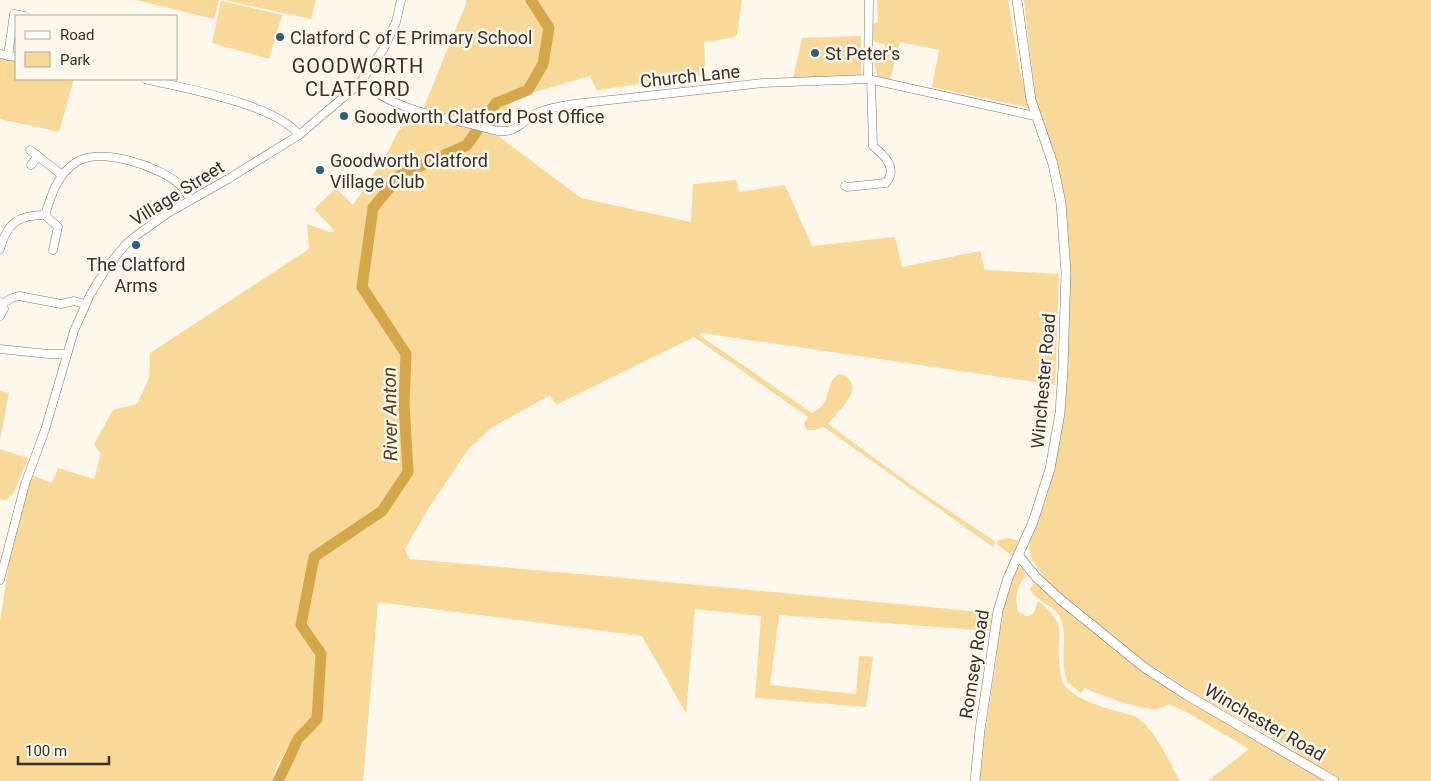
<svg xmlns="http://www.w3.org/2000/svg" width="1431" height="781" font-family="Roboto,sans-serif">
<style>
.green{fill:#f9d999}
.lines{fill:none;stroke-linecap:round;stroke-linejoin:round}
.river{stroke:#d4a84a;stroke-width:11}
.minor-casing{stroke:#7d776c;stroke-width:9}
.major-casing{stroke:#7d776c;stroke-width:10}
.minor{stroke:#fff;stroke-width:8}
.major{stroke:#fff;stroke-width:9}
.poi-dot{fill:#2c627d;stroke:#fef7eb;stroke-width:2}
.labels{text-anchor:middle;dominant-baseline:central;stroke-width:5;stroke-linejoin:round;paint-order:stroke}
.poi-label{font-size:18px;fill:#35322e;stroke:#fef7eb;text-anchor:start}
.street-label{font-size:18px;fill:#35322e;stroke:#fef7eb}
.water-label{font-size:19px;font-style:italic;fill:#54411a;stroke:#fef7eb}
.quarter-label{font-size:20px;letter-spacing:1px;fill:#353026;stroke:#fef7eb}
</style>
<rect width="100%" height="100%" fill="#fef7eb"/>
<g class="green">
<polygon points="136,0 219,0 214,19"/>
<polygon points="224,0 316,0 311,19"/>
<path d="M466,0H742L737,35L731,38L704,42L706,75L597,90L590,76L514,98L494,133L581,198L691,222L693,184L736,180L739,192L785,185L812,246L895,237L902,267L980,251L985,270L1059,274L1055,385L702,333L699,335L812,413C816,410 821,408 824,403C829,395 829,380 837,375C841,373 845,375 848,378C862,393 836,412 828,424L921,492L993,540L995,542L993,547L824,427L814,430H807L804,424L808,417L694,337L556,405L550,395L491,428L467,451L428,509L405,549L409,559L615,577L992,613L990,631L779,615L770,685L856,694L859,656L873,657L866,707L755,698L761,616L695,609L686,713L642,636L378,602L363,781H284L289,766L305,740L297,733L277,765L272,781H0V621L9,563L32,475L52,483L58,468L94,479L101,454L94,444L113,410L137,404L149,378L150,353L309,249L307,224L330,232L335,231L314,209L336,188L353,205L387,154L398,131L421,114L466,4Z"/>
<polygon points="877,0 1008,0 1020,72 1030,108 932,87 939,50 900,42 890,80 877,76 873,56 877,51 883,51 885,44 875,42 872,39 870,25 878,22"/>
<path d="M1024,0H1431V781H1340L1277,740L1195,694L1154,667L1147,675L1330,781H1208L1249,749L1190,714L1169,704C1166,706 1161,708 1158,709C1143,711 1099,695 1085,688L1081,693L1068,683C1058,661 1069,636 1060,617C1053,604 1034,601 1030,588L1043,575L1032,560L1029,549L1030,538L1045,502L1056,462L1063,397L1065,204L1064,194L1035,95Z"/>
<polygon points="221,1 282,15 269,59 212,43"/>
<polygon points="861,36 861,76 793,79 802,38"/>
<polygon points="0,57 16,60 16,79 74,79 59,132 0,119"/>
<polygon points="0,391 9,393 0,440"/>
<polygon points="0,449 28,458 13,494 6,500 0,499"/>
<polygon points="1009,538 1019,541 1012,556 997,544 998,540"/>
<path d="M1018,566L1023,569L1026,578H1024C1016,588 1015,599 1018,612L1025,616H1030L1034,612L1038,601C1072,627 1054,635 1060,668C1061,673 1061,680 1063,683C1074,700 1103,707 1120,712C1126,714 1133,715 1138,718C1156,731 1169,762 1180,781H979L985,733L997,655L994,654L1002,605Z"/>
</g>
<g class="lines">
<polyline class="river" points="278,781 298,739 317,719 321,654 301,625 314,557 382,511 408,472 404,404 406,354 362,287 373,208 400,175 467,145 496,103 528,90 543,64 549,28 531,0"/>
<g class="minor-casing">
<g id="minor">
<polyline points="0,54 16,57"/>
<polyline points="8,56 14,14 25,16"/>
<path d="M145,79C183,88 276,104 299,135"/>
<polyline points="868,79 869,0"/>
<path d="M362,80C385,107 440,117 474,125C484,127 500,134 511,130C520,127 528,118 537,113C548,108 561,106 574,104L763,83L868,79L1035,116"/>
<polyline points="30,150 62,175"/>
<polyline points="31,165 38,156"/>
<path d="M845,186L847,187L886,183C898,168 885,156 873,146L871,80"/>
<path d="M45,215C51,196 57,175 75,163C100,146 158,166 179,184C184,188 187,194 190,200"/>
<path d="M0,249C7,223 18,215 45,215L58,227L53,250"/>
<polyline points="0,302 4,309 0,316"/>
<polyline points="2,304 12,298 19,296 61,304 74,301 85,304"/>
<polyline points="0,349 48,354 66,354"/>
<polyline points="0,580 25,484 45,430 74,331 90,295 107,267 126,244 137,235 168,213 228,179 299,135 352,90 362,80 384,48 396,22 401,0"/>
</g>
</g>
<g class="major-casing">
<g id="major">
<polyline points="1019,556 1036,577 1061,600 1145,668 1185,694 1334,781"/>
<polyline points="975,781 980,730 998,611 1008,578 1033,522 1050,469 1060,413 1063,369 1066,272 1061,203 1053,164 1031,100 1017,0"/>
</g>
</g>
<use href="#minor" class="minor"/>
<use href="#major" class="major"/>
</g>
<g class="poi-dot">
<circle cx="280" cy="37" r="5"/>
<circle cx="815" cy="53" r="5"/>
<circle cx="344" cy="116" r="5"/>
<circle cx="320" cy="170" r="5"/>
<circle cx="136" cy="245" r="5"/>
</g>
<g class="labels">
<g class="poi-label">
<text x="290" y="37">Clatford C of E Primary School</text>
<text x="825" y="53">St Peter's</text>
<text x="354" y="116">Goodworth Clatford Post Office</text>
<text x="330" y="160">Goodworth Clatford<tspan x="330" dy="21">Village Club</tspan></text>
<text x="136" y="264" text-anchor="middle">The Clatford<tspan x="136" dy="21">Arms</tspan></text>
</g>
<g class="street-label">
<text transform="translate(690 76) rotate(-6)">Church Lane</text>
<text transform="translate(177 193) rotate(-32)">Village Street</text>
<text transform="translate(1043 381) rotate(-85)">Winchester Road</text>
<text transform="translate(974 664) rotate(-81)">Romsey Road</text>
<text transform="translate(1265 722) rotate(30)">Winchester Road</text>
</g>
<g class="water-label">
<text transform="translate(390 414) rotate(-91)">River Anton</text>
</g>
<g class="quarter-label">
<text x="358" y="66">GOODWORTH<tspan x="358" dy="23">CLATFORD</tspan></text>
</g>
</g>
<rect x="15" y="15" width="162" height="65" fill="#fef7eb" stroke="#aea89f"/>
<rect x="25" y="31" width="25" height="8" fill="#ffffff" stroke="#aea89f"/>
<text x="60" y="40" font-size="15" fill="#35322e">Road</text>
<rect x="25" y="52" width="25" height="15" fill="#f9d999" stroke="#aea89f"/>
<text x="60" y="65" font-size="15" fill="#35322e">Park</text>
<path d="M18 756v8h91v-8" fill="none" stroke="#35322e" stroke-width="2.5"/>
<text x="25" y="756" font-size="15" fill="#35322e" stroke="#fef7eb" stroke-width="4" paint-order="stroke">100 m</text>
</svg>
